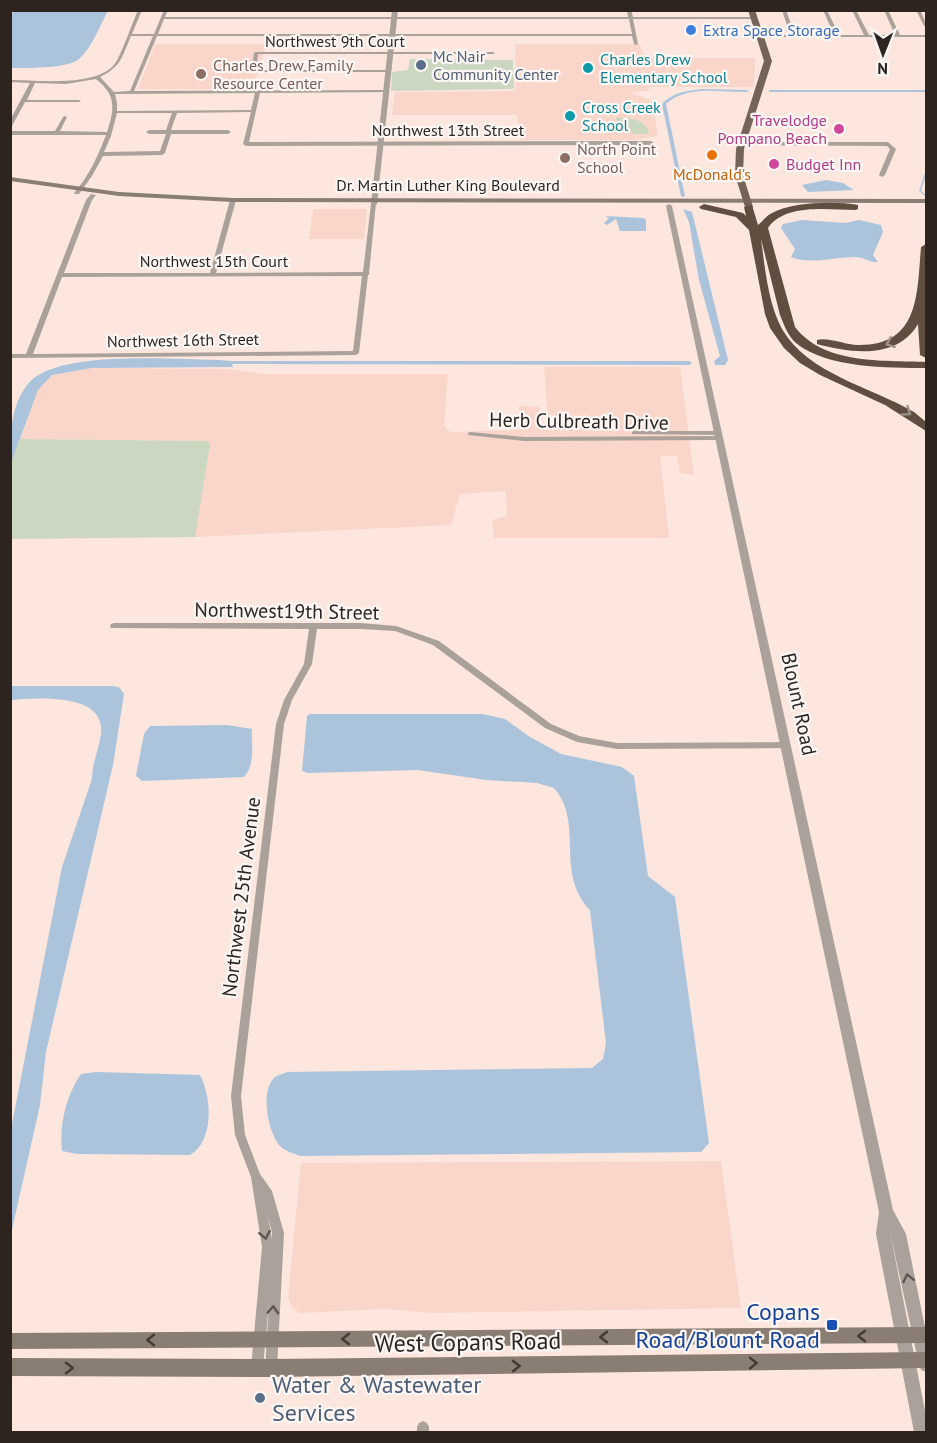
<svg xmlns="http://www.w3.org/2000/svg" width="937" height="1443" font-family="'PT Sans',sans-serif">
<style>
.built{fill:#f9d6c9}
.green{fill:#ccd7c2}
.water{fill:#abc4dc}
.lines{fill:none;stroke-linecap:round;stroke-linejoin:round}
.stream{stroke:#abc4dc;stroke-width:1.5}
.canal{fill:#abc4dc;fill-rule:evenodd}
.minor{fill:#aaa19a;fill-rule:evenodd}
.tertiary{fill:#aaa19a;fill-rule:evenodd}
.secondary{fill:#8a7d73;fill-rule:evenodd}
.primary{fill:#736457;fill-rule:evenodd}
.motorway{fill:#604e40;fill-rule:evenodd}
.oneway{stroke:#9f9288}
.oneway2{stroke:#5f5651}
.oneway3{stroke:#443a35}
.shop-dot{fill:#3f7fe0;stroke:#fdf7f5;stroke-width:2}
.service-dot{fill:#5c6f8a;stroke:#fdf7f5;stroke-width:2}
.culture-dot{fill:#0f9aa8;stroke:#fdf7f5;stroke-width:2}
.education-dot{fill:#8d6e63;stroke:#fdf7f5;stroke-width:2}
.hotel-dot{fill:#d1479c;stroke:#fdf7f5;stroke-width:2}
.food-dot{fill:#e8710a;stroke:#fdf7f5;stroke-width:2}
.transit-dot{fill:#1a4fb4;stroke:#fdf7f5;stroke-width:2}
.labels{text-anchor:middle;dominant-baseline:central;stroke-width:4.5;stroke-linejoin:round;paint-order:stroke}
.far-shop-label{font-size:16px;fill:#366cbe;stroke:#fdf7f5;text-anchor:start}
.far-street-label{font-size:16px;fill:#2d2420;stroke:#fdf7f5}
.far-service-label{font-size:16px;fill:#4e5e75;stroke:#fdf7f5;text-anchor:start}
.far-culture-label{font-size:16px;fill:#0d838f;stroke:#fdf7f5;text-anchor:start}
.far-education-label{font-size:16px;fill:#785e54;stroke:#fdf7f5;text-anchor:start}
.far-hotel-label{font-size:16px;fill:#b23c85;stroke:#fdf7f5;text-anchor:end}
.far-food-label{font-size:16px;fill:#c56008;stroke:#fdf7f5}
.street-label{font-size:20px;fill:#2d2420;stroke:#fdf7f5}
.near-transit-label{font-size:24px;fill:#164399;stroke:#fdf7f5;text-anchor:end}
.near-street-label{font-size:24px;fill:#2d2420;stroke:#fdf7f5}
.near-service-label{font-size:24px;fill:#4e5e75;stroke:#fdf7f5;text-anchor:start}
</style>
<rect width="100%" height="100%" fill="#fce6de"/>
<g class="built">
<polygon points="155,44 266,44 253,89 138,89"/>
<polygon points="515,44 640,44 643,57 646,58 755,58 755,75 753,87 650,87 648,91 630,92 652,101 658,136 633,140 520,140 517,115 392,115 395,92 513,91 516,89"/>
<polygon points="313,209 367,209 364,239 309,239"/>
<polygon points="544,367 680,367 694,475 680,473 677,456 660,456 669,538 494,538 492,520 507,516 506,491 460,494 451,525 195,537 206,441 20,439 38,390 52,375 92,368 228,369 262,374 448,374 444,425 450,432 519,430 519,406 539,407 541,428 549,429"/>
<polygon points="721,1161 741,1308 431,1313 385,1309 300,1313 292,1307 288,1297 301,1163"/>
</g>
<g class="green">
<polygon points="410,59 513,60 514,89 391,91 392,72 408,70"/>
<path d="M616,118C629,117 646,119 649,134H634L626,128H612V125L617,124Z"/>
<polygon points="20,439 207,441 210,444 195,537 11,539 11,463"/>
</g>
<g class="water">
<path d="M17,10H108V11C100,25 92,48 79,59C67,69 26,68 11,68V14Z"/>
<polygon points="826,180 843,183 854,190 808,192 802,185"/>
<polygon points="683,209 692,212 728,360 725,365 715,365 714,361 720,356 699,280 689,222"/>
<polygon points="605,216 643,218 646,220 646,231 620,231 616,219 607,225 604,223 609,218"/>
<path d="M802,220L846,223L859,220L881,225L883,232L873,255L878,262C869,263 864,257 855,257C836,257 809,265 791,257L795,249L781,228L783,224Z"/>
<path d="M219,360L231,361L233,367L92,368L52,375L38,390L11,463C10,435 10,406 28,384C57,349 174,360 219,360Z"/>
<path d="M11,686H111L119,687L124,694L113,765L46,1052L40,1105L11,1234V1129L62,867L92,779C92,763 99,750 101,734C106,692 37,698 11,700Z"/>
<path d="M310,714H483L505,719L530,737L561,754L622,767L634,776L648,876L675,897L709,1143L701,1152L300,1156C293,1153 284,1151 279,1145C268,1131 260,1092 274,1078C277,1075 283,1074 287,1072L592,1068L603,1059L606,1043L590,910C554,872 585,824 554,788L537,783L486,780L418,770L308,773L302,771L307,716Z"/>
<path d="M227,725L252,729C251,743 256,764 244,777L142,781L136,776L144,734L150,726Z"/>
<path d="M96,1072L200,1075C212,1098 214,1141 190,1155L77,1154L62,1151C59,1126 66,1095 81,1074Z"/>
</g>
<g class="lines">
<polyline class="stream" points="925,195 920,191 926,172"/>
<g class="canal">
<path d="M702,89L747,90L749,91L747,92C721,92 686,85 666,104L685,196L683,197L681,196L662,104C673,92 687,91 702,89Z"/>
<polygon points="771,90 926,90 926,92 769,92 769,90"/>
<polygon points="233,361 689,361 692,363 689,365 231,364 231,362"/>
</g>
<g class="minor">
<path d="M138,10H142L132,34H154L164,10H168L165,17H628L627,10H631L633,17H754L756,18L754,19H633L638,44L636,45L634,44L632,36H157L134,91L387,90L389,91L387,92L260,93L249,142L651,141L654,143L651,145L246,146L243,144L251,112L177,113L171,130H228L231,132L228,134H171L165,153L162,155L103,156L92,176L79,194H75L74,193C89,176 98,156 106,135H10V131H55L63,117L65,116L67,117L60,131L107,132C115,108 116,95 96,79L66,84L35,83L27,100H79L81,101L79,102H25L12,126L10,127V120L30,83L10,82V80C36,80 100,88 116,62C124,48 131,26 138,10ZM164,19H629L632,34H158ZM131,36H153L130,91L114,92L100,77C121,67 122,57 131,36ZM255,93L251,110L117,111V103L115,94ZM117,113H172L166,130H149L146,132L149,134H166L160,151L104,152L111,136Z"/>
<polygon points="782,10 786,10 795,35 834,35 823,10 827,10 839,35 864,35 852,10 856,10 869,35 895,35 884,10 888,10 900,35 926,35 926,37 759,37 759,35 790,35"/>
<polygon points="916,10 920,10 926,23 926,27 924,26"/>
<polygon points="256,52 493,52 495,53 493,54 258,54 256,70 389,70 391,71 389,72 253,72 251,71 254,53"/>
<polygon points="742,142 888,142 896,149 885,175 882,177 879,175 890,149 887,146 740,145 739,144"/>
<path d="M91,194L96,195L92,200L64,273H210L230,200L233,198L236,200L216,273L363,272L371,204L376,203L369,273L370,274L368,275L359,353L356,355L10,358V354H26L86,200ZM362,276L353,351L33,354L62,277Z"/>
<polygon points="634,431 718,431 721,433 718,435 632,434 632,432"/>
<polygon points="470,432 524,437 719,436 722,438 719,440 524,441 468,435 468,433"/>
<path d="M114,623H361L396,626L439,641L551,724L579,736L617,743L787,742L791,745L787,748L617,749L577,742L545,728L433,645L395,631L361,629H317L312,664L292,700L284,724L241,1096L245,1135L260,1174L272,1191L284,1233L277,1368L275,1372L271,1374L267,1372L265,1368L269,1302L263,1368L261,1372L257,1374L253,1372L251,1368L262,1247L251,1177L235,1135L231,1096L276,724L284,700L304,664L309,629L111,628L110,626L111,624ZM268,1216L272,1233V1239Z"/>
<polygon points="423,1421 427,1423 429,1427 429,1432 417,1432 417,1427 419,1423"/>
</g>
<g class="tertiary">
<polygon points="392,10 398,10 377,204 374,206 371,204"/>
<polygon points="669,204 672,206 893,1210 906,1234 926,1332 926,1372 921,1370 919,1365 890,1232 926,1416 926,1432 914,1432 876,1234 879,1212 666,206"/>
</g>
<g class="secondary">
<polygon points="10,177 119,192 233,198 926,199 926,203 233,202 119,196 10,181"/>
<polygon points="926,1327 926,1343 10,1349 10,1333"/>
<polygon points="926,1352 926,1368 271,1377 10,1376 10,1358 271,1359"/>
</g>
<polygon class="primary" points="748,10 755,10 772,61 744,149 743,175 753,207 749,210 745,207 735,175 736,149 764,61"/>
<g class="motorway">
<path d="M704,204L743,213L746,216L744,207L752,205L758,225C763,221 766,216 772,213C792,202 836,201 858,205V209L855,210C829,210 785,203 768,228L795,327C824,365 883,360 926,362V368C889,368 826,368 796,343C788,336 784,325 780,315L761,239C765,268 768,303 782,329C808,374 871,387 914,412L926,422V431L885,405L820,375L800,363L784,348L770,328L765,314L749,230L736,217L701,209L699,207Z"/>
<path d="M926,244V358L920,355L918,324C897,360 851,353 817,344V340C829,337 845,345 858,345C920,346 917,293 921,247Z"/>
</g>
</g>
<defs><path id="oneway-chevron" d="M-2-3.5L2.5 0L-2 3.5" fill="none" stroke-width="1.6" stroke-linecap="round" stroke-linejoin="round" transform="scale(1.5)"/></defs>
<g class="oneway">
<use href="#oneway-chevron" transform="translate(890 343) rotate(159)"/>
<use href="#oneway-chevron" transform="translate(907 412) rotate(35)"/>
</g>
<g class="oneway2">
<use href="#oneway-chevron" transform="translate(265 1235) rotate(79)"/>
<use href="#oneway-chevron" transform="translate(908 1278) rotate(-102)"/>
<use href="#oneway-chevron" transform="translate(273 1310) rotate(-87)"/>
</g>
<g class="oneway3">
<use href="#oneway-chevron" transform="translate(862 1336) rotate(180)"/>
<use href="#oneway-chevron" transform="translate(604 1337) rotate(180)"/>
<use href="#oneway-chevron" transform="translate(346 1339) rotate(180)"/>
<use href="#oneway-chevron" transform="translate(151 1340) rotate(180)"/>
<use href="#oneway-chevron" transform="translate(753 1363) rotate(-1)"/>
<use href="#oneway-chevron" transform="translate(516 1366) rotate(-1)"/>
<use href="#oneway-chevron" transform="translate(69 1368)"/>
</g>
<circle class="shop-dot" cx="691" cy="30" r="6"/>
<g class="service-dot">
<circle cx="421" cy="65" r="6"/>
<circle cx="260" cy="1398" r="6"/>
</g>
<g class="culture-dot">
<circle cx="588" cy="68" r="6"/>
<circle cx="570" cy="116" r="6"/>
</g>
<g class="education-dot">
<circle cx="201" cy="74" r="6"/>
<circle cx="565" cy="158" r="6"/>
</g>
<g class="hotel-dot">
<circle cx="839" cy="129" r="6"/>
<circle cx="774" cy="164" r="6"/>
</g>
<circle class="food-dot" cx="712" cy="155" r="6"/>
<rect class="transit-dot" x="826" y="1319" width="12" height="12" rx="3"/>
<g class="labels">
<g class="far-shop-label">
<text x="703" y="30">Extra Space Storage</text>
</g>
<g class="far-street-label">
<text x="335" y="41">Northwest 9th Court</text>
<text x="448" y="130">Northwest 13th Street</text>
<text x="448" y="185">Dr. Martin Luther King Boulevard</text>
<text x="214" y="261">Northwest 15th Court</text>
<text transform="translate(183 340) rotate(-1)">Northwest 16th Street</text>
</g>
<g class="far-service-label">
<text x="433" y="56">Mc Nair<tspan x="433" dy="18">Community Center</tspan></text>
</g>
<g class="far-culture-label">
<text x="600" y="59">Charles Drew<tspan x="600" dy="18">Elementary School</tspan></text>
<text x="582" y="107">Cross Creek<tspan x="582" dy="18">School</tspan></text>
</g>
<g class="far-education-label">
<text x="213" y="65">Charles Drew Family<tspan x="213" dy="18">Resource Center</tspan></text>
<text x="577" y="149">North Point<tspan x="577" dy="18">School</tspan></text>
</g>
<g class="far-hotel-label">
<text x="827" y="120">Travelodge<tspan x="827" dy="18">Pompano Beach</tspan></text>
<text x="786" y="164" text-anchor="start">Budget Inn</text>
</g>
<g class="far-food-label">
<text x="712" y="174">McDonald's</text>
</g>
<g class="street-label">
<text transform="translate(579 421) rotate(1)">Herb Culbreath Drive</text>
<text transform="translate(287 611) rotate(1)">Northwest19th Street</text>
<text transform="translate(799 704) rotate(78)">Blount Road</text>
<text transform="translate(241 897) rotate(-83)">Northwest 25th Avenue</text>
</g>
<g class="near-transit-label">
<text x="820" y="1311">Copans<tspan x="820" dy="28">Road/Blount Road</tspan></text>
</g>
<g class="near-street-label">
<text transform="translate(468 1342) rotate(-1)">West Copans Road</text>
</g>
<g class="near-service-label">
<text x="272" y="1384">Water &amp; Wastewater<tspan x="272" dy="28">Services</tspan></text>
</g>
</g>
<rect width="937" height="1443" fill="none" stroke="#2d2420" stroke-width="24"/>
<g transform="translate(883 54) rotate(181)" stroke="#fdf7f5" stroke-width="4.5" paint-order="stroke">
<path d="M0-4.5L10 22L0 15L-10 22Z" fill="#2d2420"/>
<text y="-9" font-size="16" font-weight="bold" text-anchor="middle" fill="#2d2420">N</text>
</g>
</svg>
